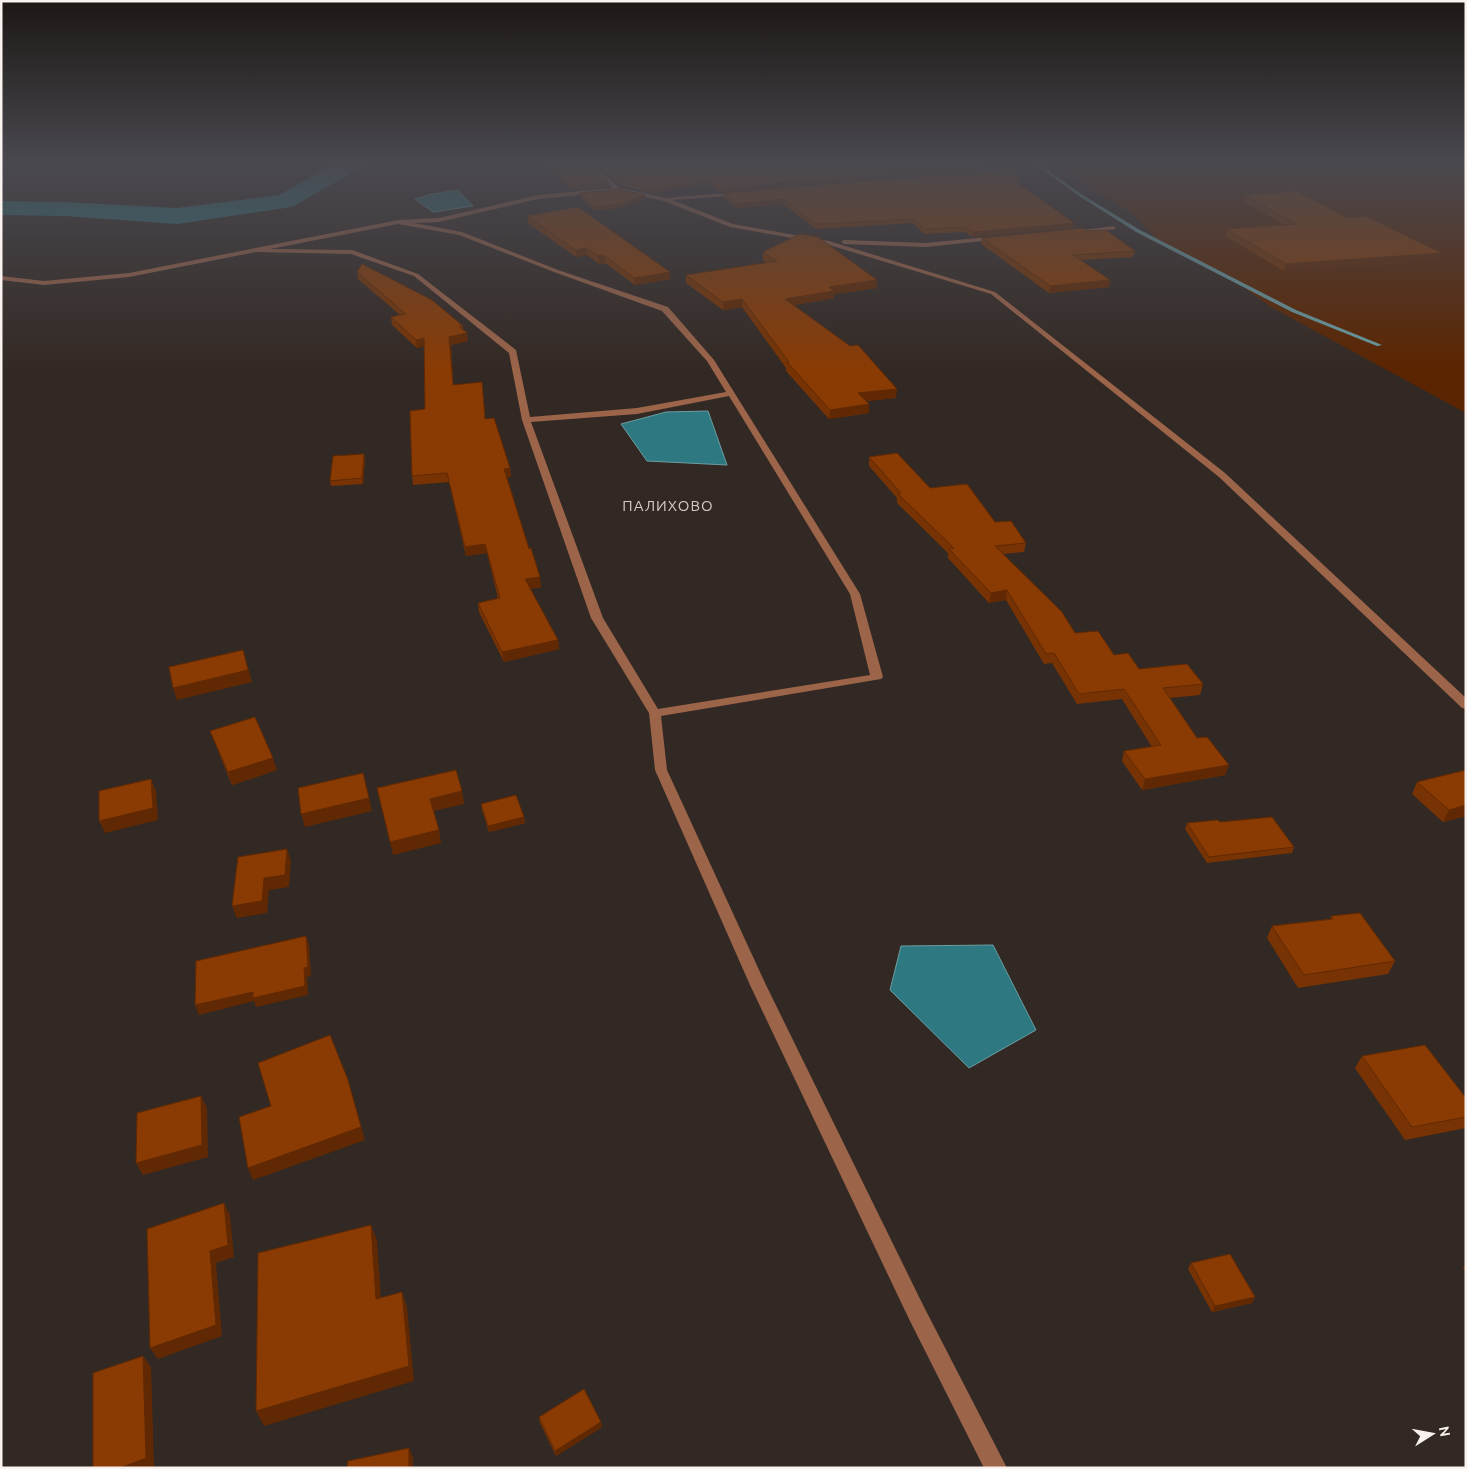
<svg xmlns="http://www.w3.org/2000/svg" width="1467" height="1469" font-family="Ubuntu,sans-serif">
<style>
.green{fill:#5c2501}
.water{fill:#2e7981;stroke:#6b9da2}
.lines{fill:none;stroke-linecap:round;stroke-linejoin:round}
.stream{fill:#6b9da2;fill-rule:evenodd}
.river{fill:#2e7981;fill-rule:evenodd}
.street{fill:#9c6449;fill-rule:evenodd}
.wall{fill:#773303}
.shaded-wall{fill:#612903}
.building{fill:#8a3b04;stroke:#612903}
.labels{text-anchor:middle;dominant-baseline:central;stroke-width:4.5;stroke-linejoin:round;paint-order:stroke}
.far-quarter-label{font-size:15px;letter-spacing:1px;fill:#d7cac3;stroke:#332924}
</style>
<rect width="100%" height="100%" fill="#332924"/>
<polygon class="green" points="1050,163 1466,163 1466,413 1269,306 1228,275 1163,245 1133,214"/>
<g class="water">
<polygon points="458,190 473,206 433,212 415,199 432,194"/>
<polygon points="708,411 727,465 647,461 621,424 666,412"/>
<polygon points="993,945 1036,1030 969,1068 890,990 901,946"/>
</g>
<g class="lines">
<polygon class="stream" points="1033,163 1038,163 1081,194 1140,230 1296,310 1382,345 1377,346 1292,312 1136,232 1079,196"/>
<polygon class="river" points="335,163 363,163 360,168 294,206 285,208 177,224 65,216 1,215 1,201 65,202 177,208 279,195"/>
<g class="street">
<path d="M585,163H591L620,188L666,198L742,192L740,195L672,200L733,224L829,241L995,292L1225,473L1466,698V709L1462,708L1219,477L991,294L826,244L730,227L664,201L618,191L538,199L439,222L414,223L462,232L558,270L668,307L714,360L860,594L883,677L881,679L661,716L667,770L766,985L923,1305L1007,1468H984L909,1319L750,985L655,770L649,713L591,618L522,420L509,353L414,276L351,254L256,252L129,277L44,285L1,280V276L44,281L129,273L398,220L439,218L538,195L613,188ZM398,224L459,235L554,272L662,311L707,361L726,392L637,408L530,417L516,350L418,274L352,250L270,249ZM729,396L850,594L870,675L658,709L603,618L531,422L637,414Z"/>
<polygon points="1114,226 1116,229 1071,234 1068,232"/>
<polygon points="999,236 1002,238 1001,239 926,247 844,244 841,242 844,240 926,243"/>
</g>
</g>
<g class="wall">
<polygon points="593,163 1007,163 1007,167 718,192 710,185 672,189 657,194 621,186"/>
<polygon points="548,164 608,182 609,187 572,190 548,168"/>
<polygon points="1020,179 1019,183 1018,184 1074,223 1073,228 972,237 965,232 924,234 913,223 816,229 783,204 736,208 724,198 724,193"/>
<polygon points="580,193 645,195 645,199 620,208 595,211 580,197"/>
<polygon points="1244,195 1348,218 1440,260 1284,271 1225,236 1226,229 1285,225 1242,201"/>
<polygon points="527,216 670,272 670,279 635,285 605,263 599,264 587,255 576,257 528,223"/>
<polygon points="982,238 1135,251 1133,257 1081,260 1110,280 1109,287 1049,293 981,244"/>
<polygon points="763,252 877,288 834,294 834,298 794,305 896,398 866,401 869,404 869,413 829,419 786,371 786,368 742,307 723,310 686,283 686,275 767,263 763,260"/>
<polygon points="357,272 463,326 463,330 468,341 451,345 453,385 483,390 485,419 510,468 511,477 507,477 541,587 530,589 558,640 559,649 504,662 479,612 478,603 498,598 487,553 466,556 449,482 413,485 412,476 425,409 424,346 417,348 392,325 391,317 400,315 358,279"/>
<polygon points="364,454 365,459 363,484 331,486 330,481"/>
<polygon points="869,457 930,488 995,522 1026,543 1024,552 1003,554 1075,633 1139,669 1203,684 1200,695 1169,698 1197,738 1229,765 1225,775 1142,790 1122,761 1124,751 1152,747 1122,699 1077,704 1052,663 1044,664 1006,600 989,603 948,558 948,553 897,503 897,498 869,466"/>
<polygon points="210,731 277,770 232,785"/>
<polygon points="1466,770 1466,816 1443,822 1412,794 1417,782"/>
<polygon points="481,804 524,817 525,823 489,832 482,810"/>
<polygon points="1220,822 1294,847 1292,853 1207,863 1185,829 1187,823"/>
<polygon points="1331,916 1395,961 1388,974 1298,988 1267,938 1272,926 1330,919"/>
<polygon points="1362,1056 1466,1098 1466,1128 1405,1140 1355,1068"/>
<polygon points="1191,1263 1255,1297 1252,1303 1212,1312 1188,1269"/>
<polygon points="1466,1265 1466,1272 1463,1268"/>
<polygon points="539,1417 602,1427 556,1456 540,1423"/>
</g>
<g class="shaded-wall">
<polygon points="1008,163 1007,167 718,192 718,188"/>
<polygon points="1012,179 1020,179 1019,183 1011,184"/>
<polygon points="710,181 710,185 672,189 657,194 657,190 672,185"/>
<polygon points="608,182 609,187 572,190 572,186"/>
<polygon points="645,195 645,199 620,208 595,211 595,207"/>
<polygon points="783,199 783,204 736,208 736,204"/>
<polygon points="1074,223 1073,228 972,237 973,232"/>
<polygon points="586,248 587,255 576,257 576,250"/>
<polygon points="1442,253 1440,260 1284,271 1286,264"/>
<polygon points="604,255 605,263 599,264 598,256"/>
<polygon points="670,272 670,279 635,285 634,278"/>
<polygon points="877,280 877,288 834,294 834,298 785,307 785,299 829,287"/>
<polygon points="1110,280 1109,287 1049,293 1050,286"/>
<polygon points="742,299 742,307 723,310 723,302"/>
<polygon points="467,333 468,341 451,345 454,393 449,337"/>
<polygon points="424,338 425,346 417,348 416,340"/>
<polygon points="897,389 896,398 858,402 858,393"/>
<polygon points="869,404 869,413 829,419 830,410"/>
<polygon points="364,454 365,459 363,484 362,478"/>
<polygon points="510,468 511,477 505,477 504,469"/>
<polygon points="485,544 487,553 466,556 465,547"/>
<polygon points="540,577 541,587 526,589 525,579"/>
<polygon points="1007,590 1006,600 989,603 991,593"/>
<polygon points="558,640 559,649 504,662 502,652"/>
<polygon points="243,650 252,682 177,700 173,688"/>
<polygon points="273,758 277,770 232,785 228,772"/>
<polygon points="1229,765 1225,775 1142,790 1145,779"/>
<polygon points="363,773 372,811 305,827 301,814"/>
<polygon points="151,779 156,791 158,820 105,833 99,821"/>
<polygon points="462,791 464,804 433,811 430,799"/>
<polygon points="1466,805 1466,816 1443,822 1449,810"/>
<polygon points="524,817 525,823 489,832 488,826"/>
<polygon points="439,830 441,843 393,855 390,842"/>
<polygon points="287,849 291,861 289,887 269,890 267,913 237,918 232,906 264,878"/>
<polygon points="306,936 309,945 311,976 307,977 308,995 256,1007 254,1001 199,1015 195,1005 304,968"/>
<polygon points="348,1080 365,1140 253,1180 248,1168"/>
<polygon points="201,1096 207,1108 208,1157 143,1175 136,1163"/>
<polygon points="224,1203 230,1215 234,1257 216,1263 222,1336 158,1359 150,1348 210,1251"/>
<polygon points="371,1225 377,1240 382,1315 376,1299"/>
<polygon points="402,1292 407,1307 414,1381 264,1426 256,1411"/>
<polygon points="1255,1297 1252,1303 1212,1312 1215,1306"/>
<polygon points="143,1356 151,1367 154,1468 120,1468"/>
<polygon points="601,1422 602,1427 556,1456 555,1451"/>
<polygon points="409,1448 413,1458 413,1468 409,1468"/>
</g>
<g class="building">
<polygon points="554,163 587,163 608,182 572,186 548,164"/>
<polygon points="598,163 1008,163 718,188 710,181 672,185 657,190 621,182"/>
<polygon points="1011,166 1020,179 1012,179 1074,223 973,232 966,227 925,229 914,219 816,224 783,199 736,204 724,193 1008,169"/>
<polygon points="618,189 645,195 620,204 595,207 580,193"/>
<polygon points="1297,191 1348,218 1365,216 1442,253 1286,264 1226,229 1297,224 1244,195"/>
<polygon points="578,207 670,272 634,278 604,255 598,256 586,248 576,250 527,216"/>
<polygon points="1083,228 1087,231 1106,230 1135,251 1073,255 1110,280 1050,286 982,238"/>
<polygon points="800,234 818,237 877,280 829,287 834,291 785,299 850,346 858,345 897,389 858,393 869,404 830,410 787,362 789,362 742,299 723,302 686,275 777,261 763,252"/>
<polygon points="362,264 432,300 463,326 459,326 467,333 449,337 453,385 482,382 485,419 494,418 510,468 504,469 529,549 531,548 540,577 525,579 558,640 502,652 478,603 500,598 485,544 465,547 447,473 412,476 410,411 425,409 424,338 416,340 391,317 406,314 357,272"/>
<polygon points="897,453 930,488 967,484 995,522 1011,521 1026,543 995,546 1062,612 1075,633 1098,631 1114,655 1128,653 1139,669 1187,664 1203,684 1163,688 1197,738 1207,737 1229,765 1145,779 1124,751 1161,745 1124,689 1079,694 1054,653 1046,654 1007,590 991,593 949,549 954,548 898,494 901,493 869,457"/>
<polygon points="364,454 362,478 330,481 333,456"/>
<polygon points="243,650 248,670 173,688 169,667"/>
<polygon points="255,717 273,758 228,772 210,731"/>
<polygon points="456,770 462,791 430,799 439,830 390,842 377,788"/>
<polygon points="1466,770 1466,805 1449,810 1417,782"/>
<polygon points="363,773 369,798 301,814 298,788"/>
<polygon points="151,779 153,808 99,821 99,791"/>
<polygon points="516,795 524,817 488,826 481,804"/>
<polygon points="1272,817 1294,847 1209,857 1187,823 1218,820 1220,822"/>
<polygon points="287,849 285,875 264,878 262,901 232,906 238,857"/>
<polygon points="1360,913 1395,961 1304,975 1272,926 1333,919 1331,916"/>
<polygon points="306,936 308,967 304,968 305,986 253,998 253,992 195,1005 196,961"/>
<polygon points="330,1035 348,1080 361,1127 248,1168 239,1117 271,1106 258,1063"/>
<polygon points="1425,1045 1466,1098 1466,1117 1412,1127 1362,1056"/>
<polygon points="201,1096 202,1145 136,1163 137,1113"/>
<polygon points="224,1203 228,1245 210,1251 216,1325 150,1348 147,1229"/>
<polygon points="371,1225 376,1299 402,1292 409,1366 256,1411 258,1253"/>
<polygon points="1230,1254 1255,1297 1215,1306 1191,1263"/>
<polygon points="143,1356 146,1458 120,1468 93,1468 93,1373"/>
<polygon points="584,1389 601,1422 555,1451 539,1417"/>
<polygon points="409,1448 409,1468 347,1468 348,1461"/>
</g>
<linearGradient id="sky" x2="0" y2="1"><stop stop-color="#1c1714"/><stop offset="0.44" stop-color="#4a4950"/><stop offset="1" stop-color="#4a4950" stop-opacity="0"/></linearGradient>
<rect width="1467" height="369" fill="url(#sky)"/>
<g class="labels">
<g class="far-quarter-label">
<text x="668" y="505">ПАЛИХОВО</text>
</g>
</g>
<rect width="1467" height="1469" fill="none" stroke="#faf2ef" stroke-width="5"/>
<g transform="translate(1432 1434) rotate(79)" stroke="#332924" stroke-width="4" paint-order="stroke">
<path d="M0-4L9 19L0 12L-9 19Z" fill="#faf2ef"/>
<text y="-8" font-size="14" font-weight="bold" text-anchor="middle" fill="#faf2ef">N</text>
</g>
</svg>
